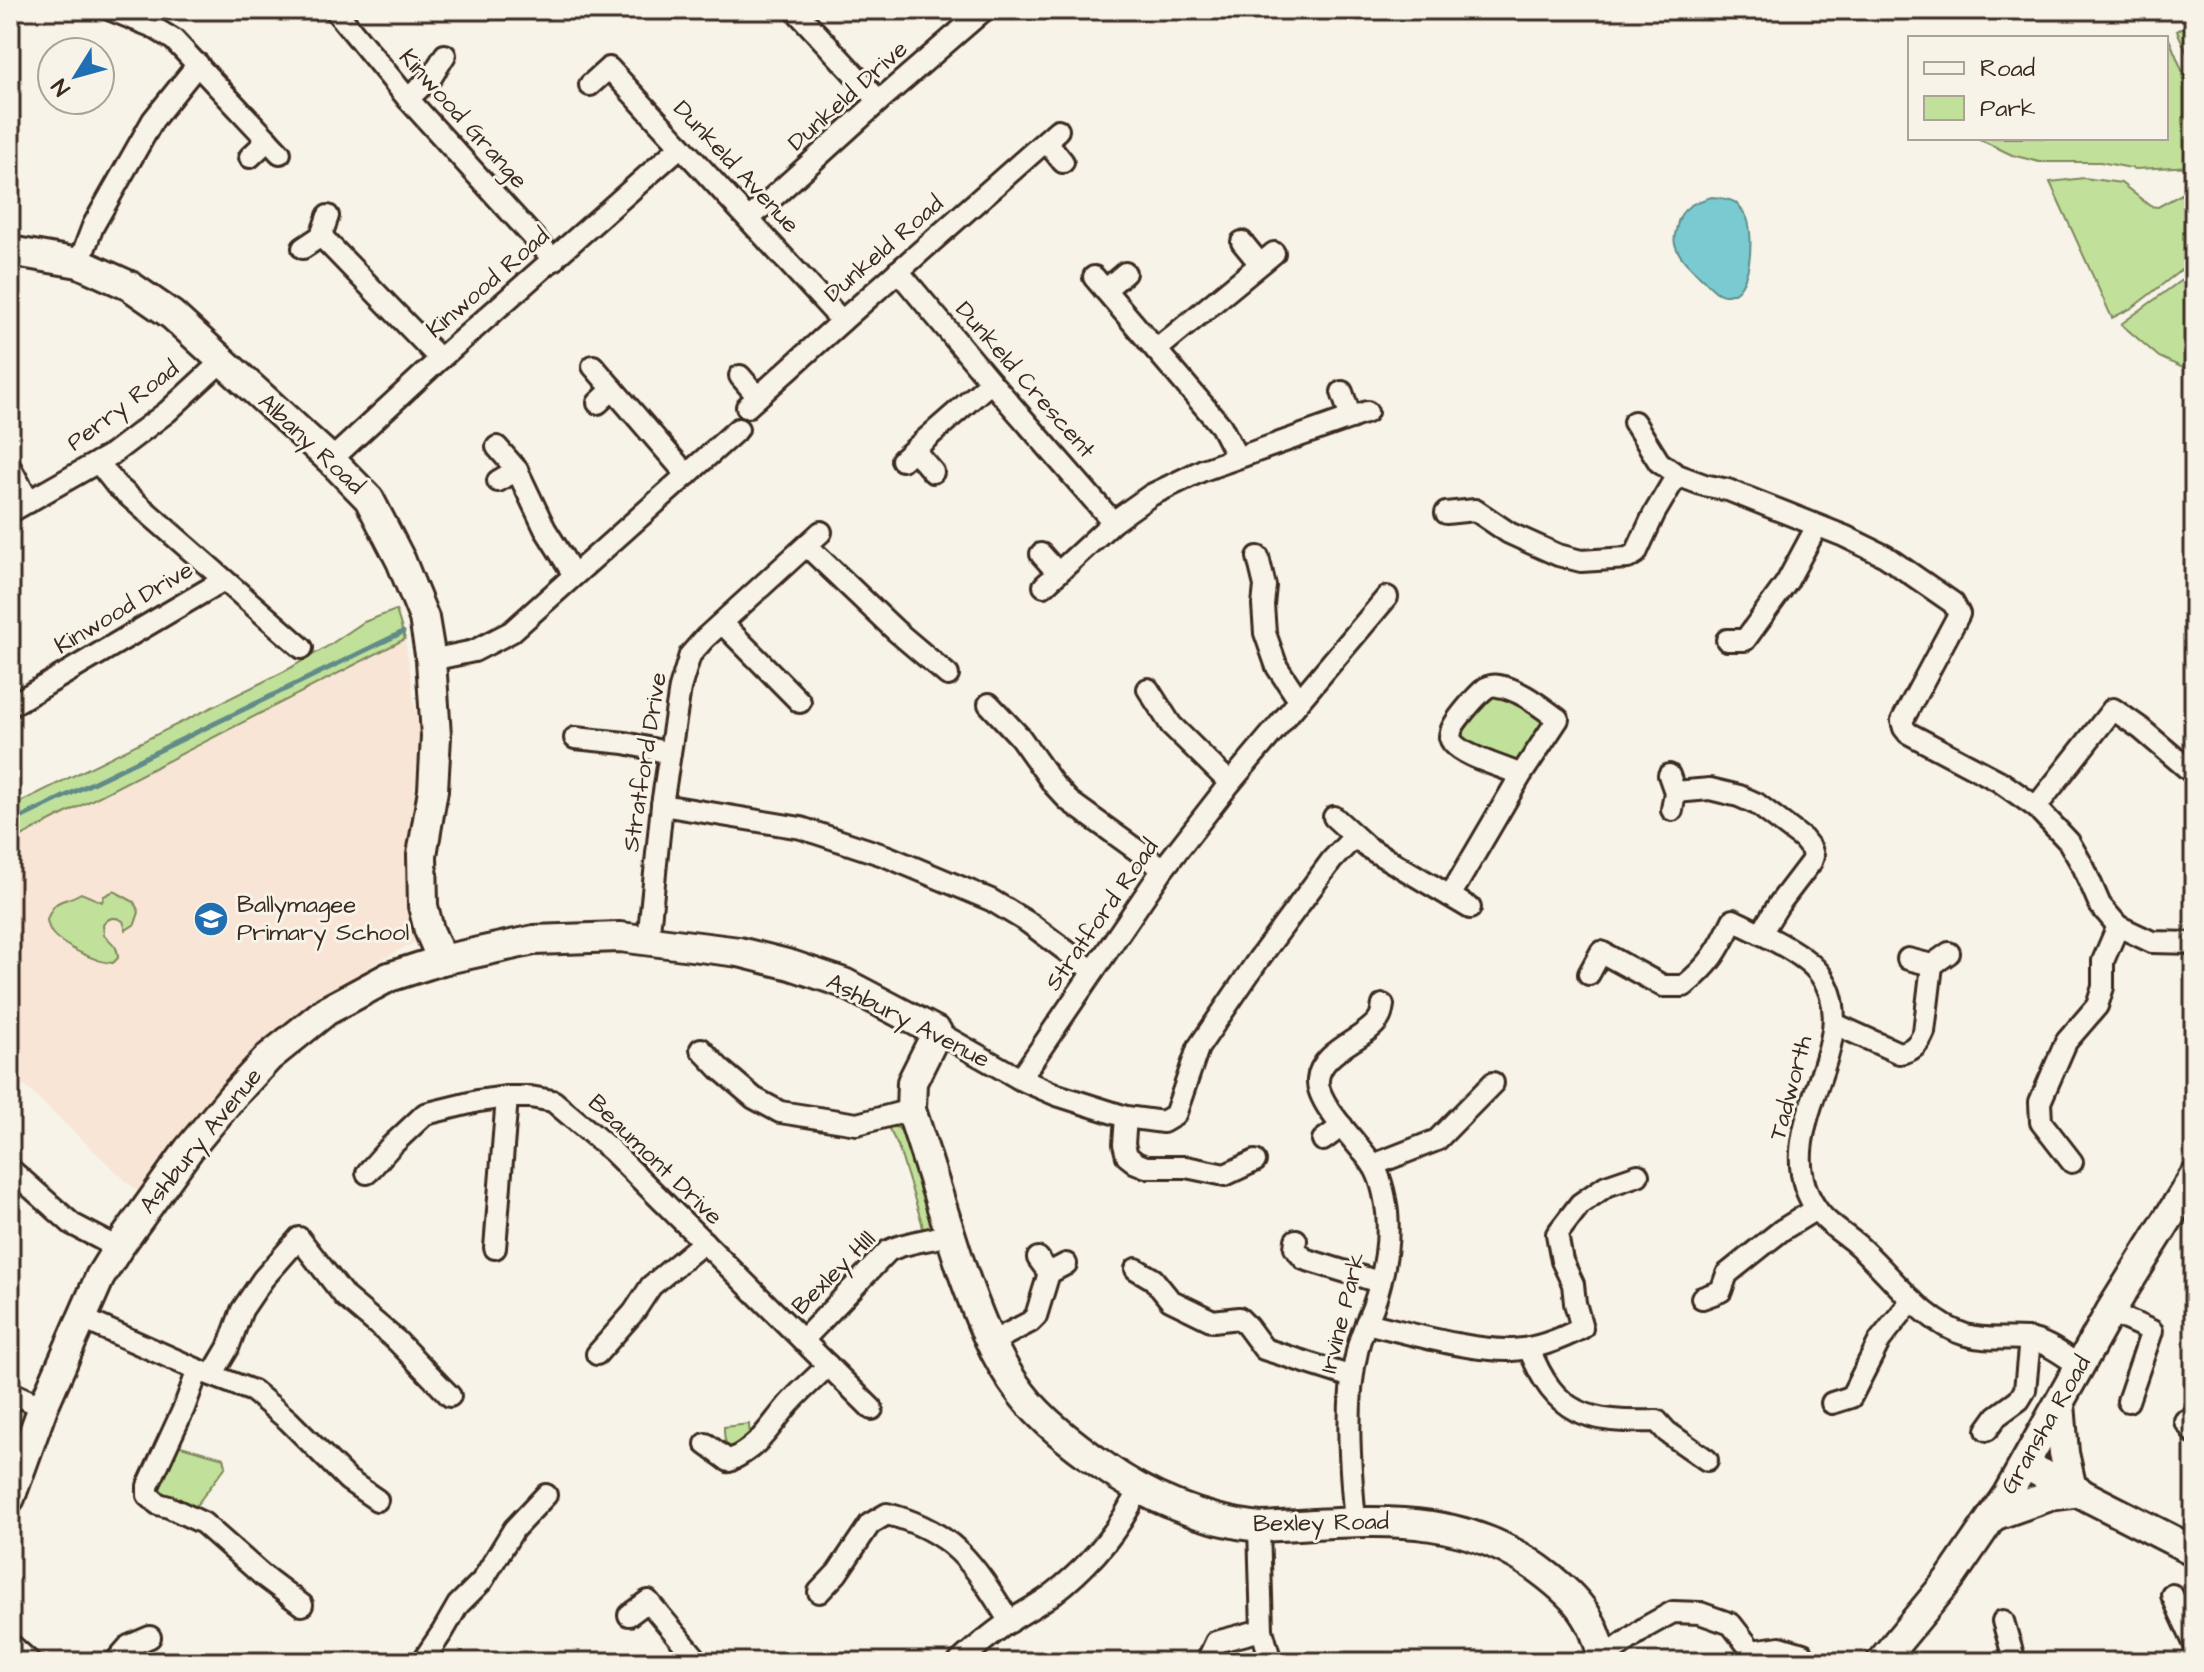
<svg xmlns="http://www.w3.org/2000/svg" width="2204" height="1672" font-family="'Architects Daughter',sans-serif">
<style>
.built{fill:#f8e5d6}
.green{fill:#c1e19a;stroke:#7e865c;stroke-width:2}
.water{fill:#7acbd1;stroke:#618b89;stroke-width:2}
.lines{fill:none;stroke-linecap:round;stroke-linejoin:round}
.stream{stroke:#618b89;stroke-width:5}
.street-casing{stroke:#3b2a1e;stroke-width:26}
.secondary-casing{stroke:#3b2a1e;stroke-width:34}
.street{stroke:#f7f3e8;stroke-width:20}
.secondary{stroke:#f7f3e8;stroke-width:28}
.labels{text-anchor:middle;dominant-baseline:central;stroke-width:6;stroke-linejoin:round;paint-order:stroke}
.street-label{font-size:24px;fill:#3b2a1e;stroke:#f7f3e8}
.poi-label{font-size:24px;fill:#3b2a1e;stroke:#f7f3e8;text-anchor:start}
</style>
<rect width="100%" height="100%" fill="#f7f3e8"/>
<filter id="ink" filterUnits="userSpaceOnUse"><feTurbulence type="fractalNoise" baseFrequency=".0125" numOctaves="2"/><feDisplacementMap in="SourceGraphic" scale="16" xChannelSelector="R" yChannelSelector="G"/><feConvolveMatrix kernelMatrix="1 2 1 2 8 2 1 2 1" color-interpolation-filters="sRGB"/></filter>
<g filter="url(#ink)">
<polygon class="built" points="405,639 419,733 406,896 417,941 384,958 326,995 269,1036 210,1101 139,1193 10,1072 10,842"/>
<g class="green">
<polygon points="2194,22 2194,68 2177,31"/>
<polygon points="2167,34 2194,99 2194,166 2136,169 2100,162 2039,162 2012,155 1977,138 2166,138 2166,38 2156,38"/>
<polygon points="2084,178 2121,183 2150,206 2158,207 2187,191 2194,193 2194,260 2132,308 2112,318 2050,182"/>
<polygon points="2194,271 2194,373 2159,357 2121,324"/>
<polygon points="396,610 405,639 10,842 10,807 285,671 328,646 364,622"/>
<path d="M1501,695L1510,697L1545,722L1519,763L1514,764L1466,747L1460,737C1462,721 1484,697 1501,695Z"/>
<path d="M114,891L134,902L139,912L135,924L126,930L123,921C115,916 108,917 103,925L104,935C112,943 118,946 118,958L113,963C98,963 62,946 52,933C49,929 48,925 47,920C55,896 63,904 81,893L102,902L104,896Z"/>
<polygon points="887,1125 898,1128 910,1140 934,1225 928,1233 923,1235 922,1223 898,1146"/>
<path d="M749,1424L750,1442L733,1450C724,1444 724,1437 724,1427Z"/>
<path d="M177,1445L224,1458L226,1466L192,1511C184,1507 169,1502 163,1494C152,1482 171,1457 177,1445Z"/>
</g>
<path class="water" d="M1712,197C1720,198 1729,198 1736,203C1739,207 1745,213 1747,218C1754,235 1752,294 1727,295C1717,296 1709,285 1702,278C1692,269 1679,258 1675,244C1673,239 1676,231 1677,226C1680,207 1695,202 1712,197Z"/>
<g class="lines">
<polyline class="stream" points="10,823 403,632"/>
<g class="street-casing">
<g id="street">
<polyline points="111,10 151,26 174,40 280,153"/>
<polyline points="335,10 408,99 554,260"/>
<polyline points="795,10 879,101"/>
<polyline points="590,85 609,68 842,321"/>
<polyline points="408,99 432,76 445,55"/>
<polyline points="1046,141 1063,162"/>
<polyline points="250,157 268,140"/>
<polyline points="749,219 879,101 984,10"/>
<polyline points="321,236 440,359"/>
<polyline points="1242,242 1260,264"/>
<polyline points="303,248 321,236 328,216"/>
<polyline points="79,263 93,226 153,120 198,64"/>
<polyline points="898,271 991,382 1113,522"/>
<polyline points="1094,277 1221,426 1237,457"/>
<polyline points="1105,290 1125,273"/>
<polyline points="1156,350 1274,253"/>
<polyline points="593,366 687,475"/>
<polyline points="740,376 758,397"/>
<polyline points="1342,392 1351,418"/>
<polyline points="598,403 613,389"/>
<polyline points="747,407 842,321 1058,130"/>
<polyline points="1634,422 1659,462 1677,475 1704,485 1728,490 1844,536 1885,556 1953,603 1959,614 1902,721 1904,728 1908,733 1999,781 2036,807 2069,842 2084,868 2100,905 2118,926 2152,942 2194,943"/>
<polyline points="497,447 517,470 545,529 574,575"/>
<polyline points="914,450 933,472"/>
<polyline points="331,460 440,359 681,146"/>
<polyline points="902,460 991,382"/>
<polyline points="98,462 116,485 302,648"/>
<polyline points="10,467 29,502"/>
<polyline points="498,481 517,470"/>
<polyline points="10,512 112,454 167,412 222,361"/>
<polyline points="1446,513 1475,510 1509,533 1558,555 1581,561 1628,558 1636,553 1654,514 1677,475"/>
<polyline points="807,546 896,631 948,675"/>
<polyline points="1041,554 1058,573"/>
<polyline points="1258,557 1265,586 1263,605 1265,633 1277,667 1299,700"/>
<polyline points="1044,586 1113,522 1151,495 1203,470 1367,412"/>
<polyline points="722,623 800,702"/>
<polyline points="1727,640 1745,640 1787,582 1817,526"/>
<polyline points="431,660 474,651 511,632 738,429"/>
<polyline points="1148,689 1171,725 1230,783"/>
<polyline points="989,704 1020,737 1054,785 1069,801 1163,869"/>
<polyline points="10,706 224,580"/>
<polyline points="575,738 625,743 670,753"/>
<polyline points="1669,775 1675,792 1672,810"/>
<polyline points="1675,792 1710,789 1739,796 1757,804 1803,839 1811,849 1813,856 1811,862 1779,904 1761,933"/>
<polyline points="662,805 801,828 886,856 991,900 1029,923 1093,971"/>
<polyline points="2036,807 2113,709 2140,728 2194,774"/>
<polyline points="1334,817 1367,847 1470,908"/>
<path d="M1450,896L1521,775L1558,719C1541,707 1520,689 1498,686C1494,685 1490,686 1486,688C1478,694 1452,723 1451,732C1449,737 1450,739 1453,743C1463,756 1504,767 1521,775"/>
<polyline points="648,941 662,805 680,688 690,655 705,638 821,532"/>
<polyline points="1908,959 1932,965 1949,953"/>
<path d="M1589,974L1601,952L1663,986H1684C1710,965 1719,950 1733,920C1757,932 1804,952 1820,974C1871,1042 1760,1134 1818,1211C1828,1225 1842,1232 1855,1243C1890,1272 1921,1322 1966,1335C1986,1341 2006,1337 2027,1339C2046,1341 2064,1356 2080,1366"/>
<path d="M1835,1024L1899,1053C1913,1051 1919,1044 1924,1032L1932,965"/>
<polyline points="937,1032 1020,1079 1057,1095 1126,1117 1163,1122 1175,1115 1198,1048 1258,960 1332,860 1354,837"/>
<polyline points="701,1049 720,1069 754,1098 780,1112 857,1124 911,1110"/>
<polyline points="1020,1079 1163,869 1230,783 1387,597"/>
<polyline points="1126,1117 1124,1144 1127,1156 1136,1163 1146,1167 1186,1167 1225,1175 1255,1161"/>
<polyline points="1323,1140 1342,1126"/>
<polyline points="2072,1162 2041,1122 2040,1102 2066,1042 2097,1006 2103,987 2103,961 2118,926"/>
<polyline points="1373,1165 1437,1140 1493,1083"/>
<polyline points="10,1169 72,1224 118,1248"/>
<polyline points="367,1173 390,1147 425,1114 478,1101 507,1097 530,1097 553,1101 611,1150 872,1409"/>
<polyline points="1296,1240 1295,1248 1304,1259 1379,1282"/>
<polyline points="495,1248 507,1097"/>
<polyline points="1038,1258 1049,1273 1066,1264"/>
<polyline points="1136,1269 1153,1279 1170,1300 1213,1321 1239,1318 1247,1326 1264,1349 1352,1377"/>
<polyline points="1702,1298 1721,1291 1727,1274 1782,1230 1816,1209"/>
<polyline points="2110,1312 2152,1331 2128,1401"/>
<polyline points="81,1318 198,1370 253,1391 288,1420 348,1480 377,1500"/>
<path d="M1366,1323C1410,1333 1469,1351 1512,1350C1536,1349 1561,1339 1582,1328L1575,1303L1573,1284L1562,1261L1557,1234L1580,1204L1606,1186L1638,1175"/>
<path d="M803,1340L888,1251C907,1241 930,1241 950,1234"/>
<polyline points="990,1343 1030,1322 1036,1316 1049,1273"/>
<path d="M1529,1348C1555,1416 1588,1423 1657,1421L1667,1432L1707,1460"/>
<polyline points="597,1354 634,1312 651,1286 704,1242"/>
<polyline points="198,1370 184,1408 148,1486 148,1495 158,1504 169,1507 203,1523 262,1575 302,1605"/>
<polyline points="212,1375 228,1348 242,1310 263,1279 299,1238 345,1297 397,1341 450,1396"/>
<polyline points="10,1392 43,1407"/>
<polyline points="1832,1403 1851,1397 1880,1340 1912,1300"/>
<polyline points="2185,1421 2194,1433"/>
<polyline points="1987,1430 1997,1416 2019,1400 2025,1390 2030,1339"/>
<path d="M706,1444L729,1461C760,1446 767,1430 788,1405C800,1391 815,1379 828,1365"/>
<path d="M1355,1522C1350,1464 1344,1404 1358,1347C1361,1333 1368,1320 1373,1307C1383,1278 1390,1243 1387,1212C1385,1196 1382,1179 1373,1165C1360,1145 1316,1104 1318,1080C1320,1050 1370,1038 1380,1017C1382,1013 1382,1009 1383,1005"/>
<polyline points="1259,1527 1262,1630 1271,1662"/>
<path d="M819,1592L837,1573L870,1524L887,1514C955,1531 975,1566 1010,1622"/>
<polyline points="2172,1595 2194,1643"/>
<polyline points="629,1615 648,1601 699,1662"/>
<polyline points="2003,1621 2015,1662"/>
<polyline points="10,1644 30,1662"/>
<polyline points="1209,1657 1216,1642 1262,1630"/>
<polyline points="1604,1658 1646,1627 1673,1612 1700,1613 1731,1624 1752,1651 1780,1647 1803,1654"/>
<polyline points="115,1662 129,1646 150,1637"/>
<polyline points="422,1662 443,1631 458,1605 482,1581 514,1529 546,1495"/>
<path d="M959,1662C976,1647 993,1632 1012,1620C1026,1611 1041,1603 1054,1593C1090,1565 1120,1530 1139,1488"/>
</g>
</g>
<g class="secondary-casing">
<g id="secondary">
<polyline points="10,251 79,263 130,286 172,315 331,460 369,499 401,561 424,618 431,660 436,736 433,790 422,855 423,906 429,930 442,960"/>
<polyline points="2060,1404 2064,1453 2072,1489"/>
<polyline points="2025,1465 2194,1551"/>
<path d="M10,1498L43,1407L100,1277L118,1248L189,1149L232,1097L269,1057L326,1011L389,977L442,960L534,940L620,937L739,952L791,965L844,983L937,1032L912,1082L911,1110C929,1164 945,1219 963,1273C978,1315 993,1356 1021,1393C1042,1421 1074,1445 1102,1465C1147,1498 1204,1521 1259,1527C1365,1523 1460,1505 1549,1577C1565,1590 1580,1603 1590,1622C1597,1634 1600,1649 1605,1662"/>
<polyline points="1993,1516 2050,1496 2080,1492"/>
<polyline points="1881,1662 1951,1577 2007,1495 2110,1312 2194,1177"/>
</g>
</g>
<use href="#street" class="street"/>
<use href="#secondary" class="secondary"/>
</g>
</g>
<defs>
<g id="school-disc" transform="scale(1.8)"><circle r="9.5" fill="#1f6fb2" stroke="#f7f3e8"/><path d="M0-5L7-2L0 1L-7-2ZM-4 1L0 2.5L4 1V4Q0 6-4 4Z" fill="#fff"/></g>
</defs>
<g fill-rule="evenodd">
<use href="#school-disc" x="211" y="919"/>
</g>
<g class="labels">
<g class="street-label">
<text transform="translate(848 96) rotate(-42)">Dunkeld Drive</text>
<text transform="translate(463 119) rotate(48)">Kinwood Grange</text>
<text transform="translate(736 167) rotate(47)">Dunkeld Avenue</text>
<text transform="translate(884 249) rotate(-41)">Dunkeld Road</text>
<text transform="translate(488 283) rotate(-41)">Kinwood Road</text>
<text transform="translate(1025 380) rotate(49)">Dunkeld Crescent</text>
<text transform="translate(123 406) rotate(-37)">Perry Road</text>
<text transform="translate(311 444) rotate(43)">Albany Road</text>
<text transform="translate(124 608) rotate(-31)">Kinwood Drive</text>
<text transform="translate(645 762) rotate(-81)">Stratford Drive</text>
<text transform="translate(1102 915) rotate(-55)">Stratford Road</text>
<text transform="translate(908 1021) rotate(27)">Ashbury Avenue</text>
<text transform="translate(1791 1088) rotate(-75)">Tadworth</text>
<text transform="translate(201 1141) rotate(-51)">Ashbury Avenue</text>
<text transform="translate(655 1160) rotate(44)">Beaumont Drive</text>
<text transform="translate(834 1273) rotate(-45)">Bexley HIll</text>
<text transform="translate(1343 1313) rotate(-76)">Irvine Park</text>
<text transform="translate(2046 1425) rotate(-60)">Gransha Road</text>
<text transform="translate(1321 1523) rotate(-1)">Bexley Road</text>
</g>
<g class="poi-label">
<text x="237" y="905">Ballymagee<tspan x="237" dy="28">Primary School</tspan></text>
</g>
</g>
<rect width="2204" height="1672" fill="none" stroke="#f7f3e8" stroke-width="40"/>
<rect x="20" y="20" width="2164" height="1632" fill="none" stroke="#3b2a1e" stroke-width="3" filter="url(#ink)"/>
<rect x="1908" y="36" width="260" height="104" fill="#f7f3e8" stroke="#aca397" stroke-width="2"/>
<rect x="1924" y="62" width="40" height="12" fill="#f7f3e8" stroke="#aca397" stroke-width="2"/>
<text x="1980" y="76" font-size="24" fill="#3b2a1e">Road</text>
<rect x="1924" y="96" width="40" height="24" fill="#c1e19a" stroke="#aca397" stroke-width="2"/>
<text x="1980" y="116" font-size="24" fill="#3b2a1e">Park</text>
<g transform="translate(76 76) rotate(233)"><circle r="38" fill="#f7f3e8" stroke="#aca397" stroke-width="2"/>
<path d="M0-6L14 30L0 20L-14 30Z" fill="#1f6fb2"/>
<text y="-12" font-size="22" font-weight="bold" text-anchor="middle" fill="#3b2a1e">N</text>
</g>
</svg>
